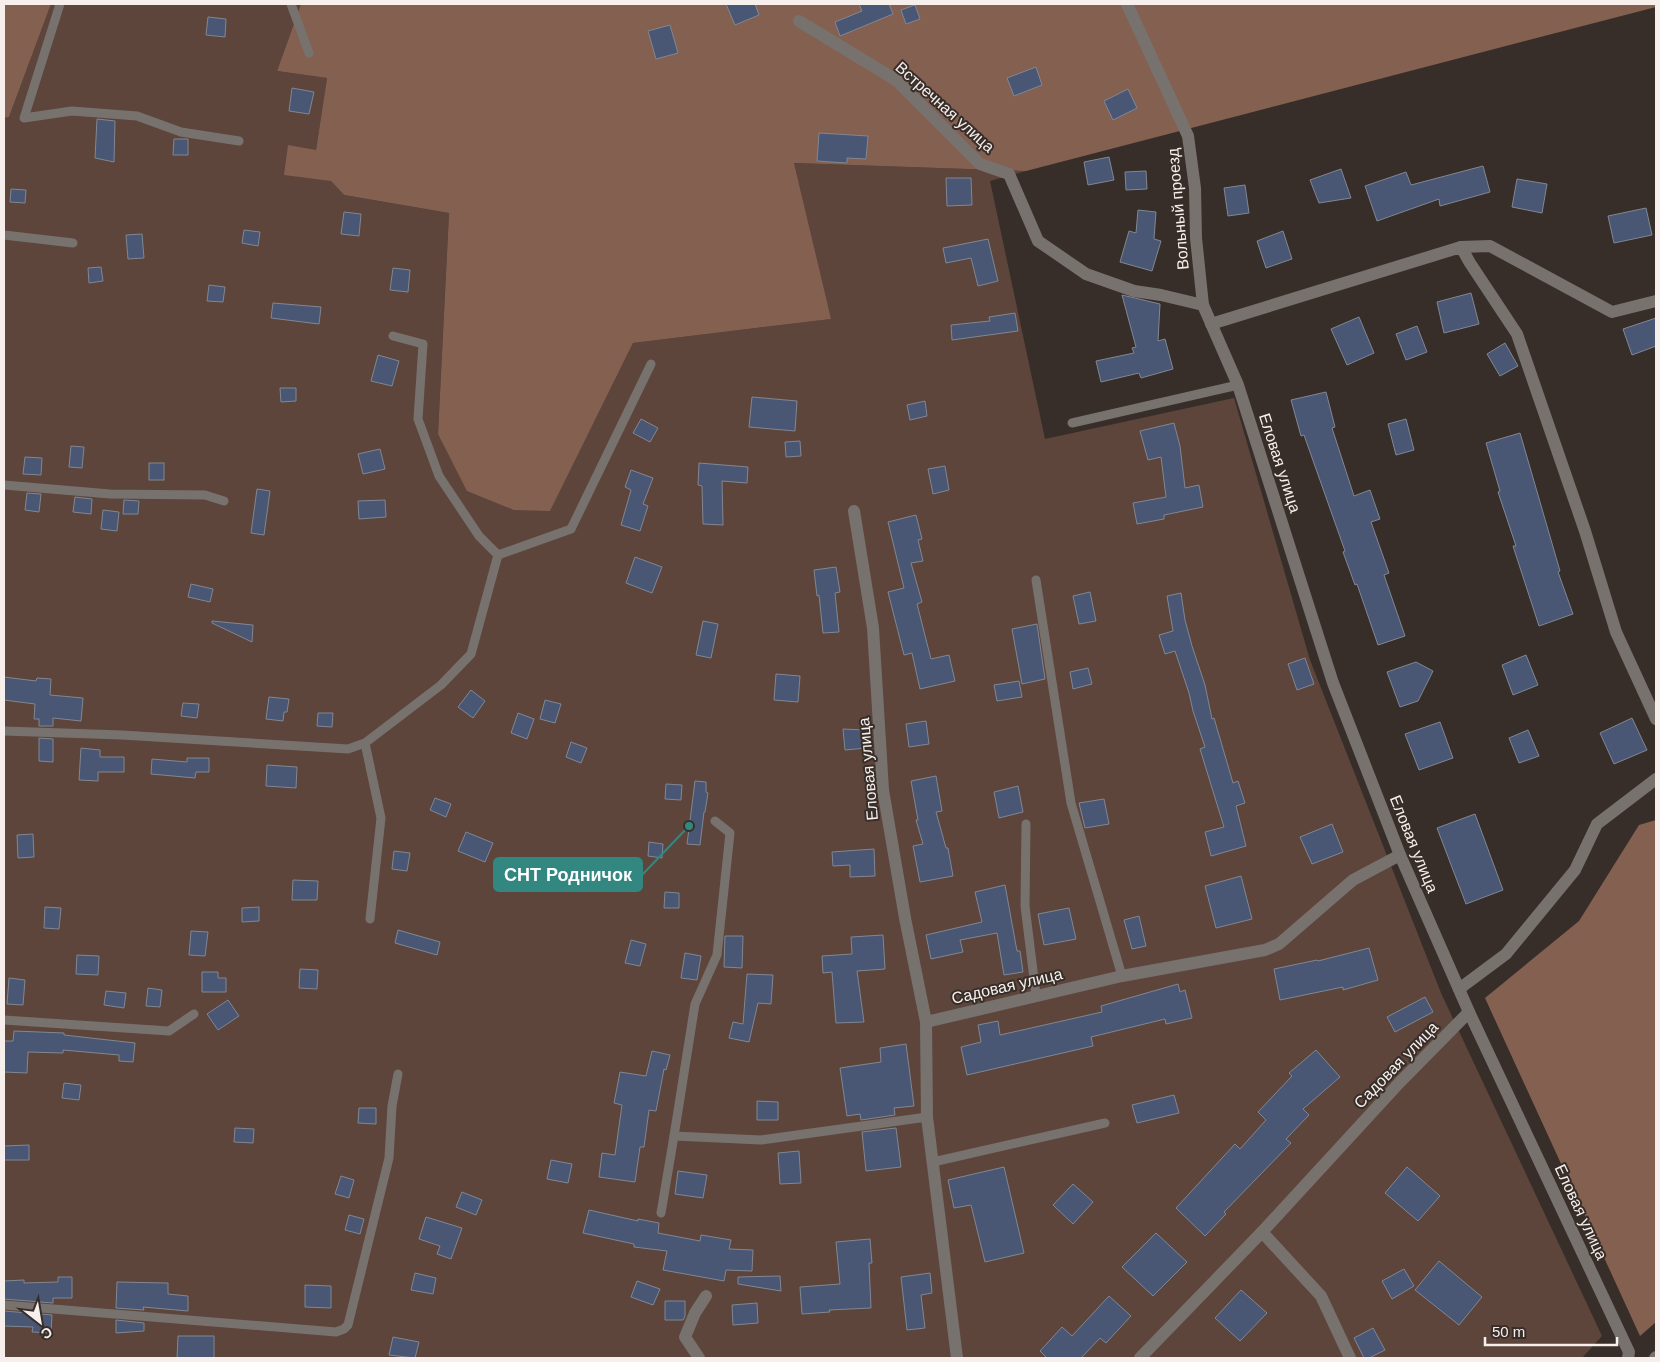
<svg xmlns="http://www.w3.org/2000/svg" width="1660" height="1362" font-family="Arial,sans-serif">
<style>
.green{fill:#5d453b}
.forest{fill:#846051}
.building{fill:#495775;stroke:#818792}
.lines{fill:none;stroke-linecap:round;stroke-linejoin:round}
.lane{stroke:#78726f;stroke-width:9}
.street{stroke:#78726f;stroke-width:12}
.labels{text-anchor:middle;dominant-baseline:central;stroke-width:4;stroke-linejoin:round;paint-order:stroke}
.street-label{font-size:16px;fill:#f6efec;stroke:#382e29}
.leader{fill:none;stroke:#328881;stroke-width:2}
.callout-dot{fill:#328881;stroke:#382e29;stroke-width:2}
.callout{fill:#328881;stroke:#328881;stroke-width:2}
.callout-label{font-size:18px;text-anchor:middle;font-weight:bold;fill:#fff}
</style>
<rect width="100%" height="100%" fill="#382e29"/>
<polygon class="green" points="51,4 301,4 277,71 327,78 316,150 331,181 344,195 449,213 438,434 550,510 633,343 830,319 794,163 1026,171 990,181 1045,439 1234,398 1310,660 1441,993 1602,1336 1582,1358 4,1358 4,118 9,117"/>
<g class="forest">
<polygon points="4,4 51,4 9,117 4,118"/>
<polygon points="301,4 1656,4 1656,7 1026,171 794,163 831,319 633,343 550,511 514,510 467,491 438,434 449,213 344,195 331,181 284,175 288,145 316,150 327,78 277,71"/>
<polygon points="1656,820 1656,1322 1640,1336 1485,998 1579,921 1639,825"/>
</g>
<g class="building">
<polygon points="726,4 755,4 759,15 735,25"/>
<polygon points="859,4 889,4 893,14 840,36 835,22 862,11"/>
<polygon points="915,5 920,19 906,24 901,10"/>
<polygon points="208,17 226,19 225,37 206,35"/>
<polygon points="670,25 678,53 656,59 648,31"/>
<polygon points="1036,67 1042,85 1014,96 1007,78"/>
<polygon points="292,88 314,92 309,114 289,111"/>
<polygon points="1128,89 1137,108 1113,120 1104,101"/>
<polygon points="97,119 115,121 114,162 95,158"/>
<polygon points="819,133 868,136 866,159 847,158 847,163 817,161"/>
<polygon points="174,139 188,139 188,155 173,155"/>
<polygon points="1109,157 1114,180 1088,185 1084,162"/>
<polygon points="1483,166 1490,192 1440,206 1439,199 1377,221 1365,186 1406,172 1411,185"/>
<polygon points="1341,169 1351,198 1319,203 1310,180"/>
<polygon points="1146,171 1147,189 1126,190 1125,172"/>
<polygon points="946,178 971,178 972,205 947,206"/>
<polygon points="1517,179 1547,184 1542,213 1512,207"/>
<polygon points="1245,185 1249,213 1228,216 1224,188"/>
<polygon points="11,189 26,190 25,203 10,202"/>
<polygon points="1646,208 1652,235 1614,243 1608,216"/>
<polygon points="1138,210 1156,212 1154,239 1161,241 1152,271 1120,262 1129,231 1136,233"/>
<polygon points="344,212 361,214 359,236 341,234"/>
<polygon points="244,230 260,232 258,246 242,243"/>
<polygon points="1283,231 1292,259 1266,268 1257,241"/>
<polygon points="142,234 144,258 128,259 126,235"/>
<polygon points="988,239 998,281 978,286 971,258 946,263 943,248"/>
<polygon points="101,267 103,281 89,283 88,268"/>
<polygon points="393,268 410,270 408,292 390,290"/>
<polygon points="209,285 225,287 223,302 207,301"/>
<polygon points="1471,293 1479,324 1444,333 1437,302"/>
<polygon points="1122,295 1160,304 1158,341 1165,339 1173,369 1141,378 1139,373 1101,382 1096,361 1134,353 1132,348 1136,347"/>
<polygon points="273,303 321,307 319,324 271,318"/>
<polygon points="1015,313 1018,331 952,340 951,325 990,321 989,317"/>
<polygon points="1359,317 1374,353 1347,365 1331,329"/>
<polygon points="1656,318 1656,346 1632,355 1623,329"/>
<polygon points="1417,326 1427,352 1406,360 1396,334"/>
<polygon points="1505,343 1518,366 1500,376 1487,354"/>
<polygon points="378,355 399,361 392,386 371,381"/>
<polygon points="280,388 296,388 296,401 281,402"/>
<polygon points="1326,392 1335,427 1332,428 1354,496 1370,490 1380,519 1371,522 1389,573 1384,575 1405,636 1378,645 1357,584 1355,585 1343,552 1345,551 1304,435 1301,436 1291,400"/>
<polygon points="752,397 797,401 795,431 749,427"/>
<polygon points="925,401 927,416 910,420 907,405"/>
<polygon points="641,419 658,428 650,442 633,433"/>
<polygon points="1406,419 1414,450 1396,455 1388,424"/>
<polygon points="1174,423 1180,446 1185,488 1199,485 1203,507 1164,515 1164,519 1137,524 1133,503 1166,497 1161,457 1148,460 1140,431"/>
<polygon points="1520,433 1560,571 1558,572 1573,614 1539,626 1513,546 1516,546 1498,492 1500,491 1486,443"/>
<polygon points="800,441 801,456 786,457 785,442"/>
<polygon points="71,446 84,447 82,468 69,467"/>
<polygon points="380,449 385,469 363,474 358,454"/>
<polygon points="25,457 42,458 41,475 23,474"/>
<rect x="149" y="463" width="15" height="17"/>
<polygon points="699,463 748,467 747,483 722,481 723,525 703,524 702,486 698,485"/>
<polygon points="945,466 949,490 933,494 928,469"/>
<polygon points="631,470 653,478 643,504 648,506 640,531 621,525 631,490 625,487"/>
<polygon points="257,489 270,491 264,535 251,533"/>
<polygon points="27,493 41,494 39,512 25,510"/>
<polygon points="75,497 92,499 91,514 73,512"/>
<polygon points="124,500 139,501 138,514 123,514"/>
<polygon points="385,500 386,517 359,519 358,501"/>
<polygon points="103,510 119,512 117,531 101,529"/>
<polygon points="916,515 922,539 918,540 923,561 911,563 922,602 917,604 931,659 949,655 955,681 920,689 912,653 904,655 888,592 904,588 888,522"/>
<polygon points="635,557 662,567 652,593 626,583"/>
<polygon points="836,567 840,592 835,593 839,632 823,633 819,595 817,596 814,570"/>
<polygon points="191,584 213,589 210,602 188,597"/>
<polygon points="1090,592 1096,621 1079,624 1073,596"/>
<polygon points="1181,593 1185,620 1192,646 1205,685 1212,719 1214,718 1233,783 1238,781 1245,803 1236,806 1246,846 1211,856 1205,832 1224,827 1200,749 1205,747 1193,711 1189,693 1175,651 1165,654 1159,635 1173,631 1167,596"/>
<polygon points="212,621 253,625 252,642 212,623"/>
<polygon points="703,621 718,624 711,658 696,655"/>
<polygon points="1037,624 1045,679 1022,684 1012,629"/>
<polygon points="1526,655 1538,685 1513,695 1502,665"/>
<polygon points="1305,658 1314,684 1297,690 1288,664"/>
<polygon points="1416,662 1433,671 1418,701 1400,707 1387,672"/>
<polygon points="1088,668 1092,684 1073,689 1070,672"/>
<polygon points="776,674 800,676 798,702 774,700"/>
<polygon points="4,677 36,681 37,678 51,679 50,695 83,698 81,721 53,718 53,726 39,726 39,719 34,719 35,704 4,700"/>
<polygon points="1019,681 1022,697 997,701 994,685"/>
<polygon points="471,690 485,701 473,718 458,707"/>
<polygon points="269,697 289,699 287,712 284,712 283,721 266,719"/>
<polygon points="545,700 561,704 555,723 540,719"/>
<polygon points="183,703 199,704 197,718 181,716"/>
<polygon points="318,713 333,713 332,727 317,726"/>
<polygon points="518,713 534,719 527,739 511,733"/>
<polygon points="1632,718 1647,750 1614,764 1600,733"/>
<polygon points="926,721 929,744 909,747 906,724"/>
<polygon points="1440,722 1453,758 1419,770 1405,734"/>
<polygon points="843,729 864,730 866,748 845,750"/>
<polygon points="1528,730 1539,756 1519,763 1509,738"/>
<polygon points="39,738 53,739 53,762 39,761"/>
<polygon points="571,742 587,748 581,763 566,757"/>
<polygon points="81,748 100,750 100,757 124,757 124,772 98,772 98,781 79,780"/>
<polygon points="187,758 209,758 209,772 196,772 195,778 151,774 152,759 187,762"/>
<polygon points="267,765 297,767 296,788 266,786"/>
<polygon points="936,776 942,811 936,812 946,848 948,848 953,876 920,882 913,846 923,844 916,820 918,820 911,781"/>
<polygon points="695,781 706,782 706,792 708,793 705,812 704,812 700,845 687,844"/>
<polygon points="666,784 682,785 681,800 665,799"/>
<polygon points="1018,786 1023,812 999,818 994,792"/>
<polygon points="435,798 451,804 446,817 430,810"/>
<polygon points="1104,799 1109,824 1085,828 1079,803"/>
<polygon points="1475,814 1503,890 1466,904 1437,828"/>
<polygon points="1332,824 1343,852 1312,864 1300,837"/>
<polygon points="466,832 493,843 485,862 458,851"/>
<polygon points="33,834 34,857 18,858 17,835"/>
<polygon points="649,842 663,844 662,858 648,856"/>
<polygon points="874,849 875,876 850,877 850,865 833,866 832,852"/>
<polygon points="394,851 410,853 407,871 392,869"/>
<polygon points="1241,876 1252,919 1216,928 1205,886"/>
<polygon points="293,880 318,881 317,900 292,900"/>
<polygon points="1005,885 1017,951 1020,951 1023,972 1004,975 997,933 960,940 963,952 931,959 926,935 982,922 975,892"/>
<polygon points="665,892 679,893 679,908 664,908"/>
<polygon points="45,907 61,908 59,929 44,928"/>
<polygon points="259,907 259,921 242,922 242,908"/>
<polygon points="1069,908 1076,939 1044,945 1038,914"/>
<polygon points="1139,916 1146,946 1132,949 1124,920"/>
<polygon points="398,930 440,942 437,955 395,943"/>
<polygon points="191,931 208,932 205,956 189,955"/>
<polygon points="883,935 885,969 857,971 864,1022 836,1023 832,972 823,973 822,956 852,954 851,937"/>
<polygon points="725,936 743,936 742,968 724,967"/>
<polygon points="631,940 646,944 640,966 625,963"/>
<polygon points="1369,948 1378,980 1343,990 1343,987 1280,1000 1274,969 1317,960 1318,961"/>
<polygon points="685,953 701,956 697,980 681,978"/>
<polygon points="77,955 99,956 98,975 76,974"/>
<polygon points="300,969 318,970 317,989 299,988"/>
<polygon points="202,972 218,972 218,978 226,978 226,992 202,992"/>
<polygon points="747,974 773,975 771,1004 758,1003 749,1042 729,1038 733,1022 743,1024"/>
<polygon points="9,978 25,980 23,1005 7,1004"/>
<polygon points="1178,984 1180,992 1185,990 1192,1018 1166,1024 1165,1019 1091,1037 1093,1046 967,1075 961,1047 981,1042 978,1025 998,1021 1000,1035 1102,1012 1101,1006"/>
<polygon points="148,988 162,990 160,1007 146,1006"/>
<polygon points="106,991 126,993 124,1008 104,1005"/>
<polygon points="1425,997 1433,1012 1395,1032 1387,1017"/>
<polygon points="228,1000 239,1016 218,1030 207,1014"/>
<polygon points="14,1031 64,1033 64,1035 135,1043 133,1062 119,1061 119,1055 63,1050 63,1053 28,1052 27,1073 4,1072 4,1041 13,1041"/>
<polygon points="906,1044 914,1106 894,1108 895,1115 861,1120 860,1114 847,1116 840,1068 881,1062 880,1048"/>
<polygon points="1316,1050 1340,1077 1303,1109 1309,1115 1286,1139 1291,1143 1224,1212 1226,1214 1205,1236 1176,1208 1235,1144 1240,1149 1266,1120 1258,1112 1292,1076 1289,1073"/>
<polygon points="652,1051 670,1055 666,1070 664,1069 656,1111 649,1110 644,1147 640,1147 635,1182 599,1177 602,1153 615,1155 622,1105 614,1103 620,1072 646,1076"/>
<polygon points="64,1083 81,1085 79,1100 62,1098"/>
<polygon points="1174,1095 1179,1113 1137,1123 1132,1105"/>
<polygon points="757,1101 778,1102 778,1120 757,1120"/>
<polygon points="359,1108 376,1108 376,1124 358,1123"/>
<polygon points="235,1128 254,1129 253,1143 234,1142"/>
<polygon points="896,1128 901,1167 866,1171 862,1132"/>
<polygon points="29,1145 29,1160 4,1160 4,1146"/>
<polygon points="799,1151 801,1183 780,1184 778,1153"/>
<polygon points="551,1160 572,1164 568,1183 547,1179"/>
<polygon points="1004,1167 1024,1253 985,1262 971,1205 954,1208 948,1180"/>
<polygon points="1407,1167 1440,1196 1418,1221 1385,1193"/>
<polygon points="678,1171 707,1175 703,1198 675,1194"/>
<polygon points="341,1176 354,1180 349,1198 335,1194"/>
<polygon points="1073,1184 1093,1202 1073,1224 1053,1205"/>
<polygon points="462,1192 482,1200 476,1215 456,1207"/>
<polygon points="589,1210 638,1221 638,1219 659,1223 658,1233 700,1241 701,1235 731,1240 729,1249 753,1250 752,1271 726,1270 724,1281 663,1270 667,1251 634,1247 634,1244 583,1233"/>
<polygon points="349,1215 364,1219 360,1234 345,1230"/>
<polygon points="426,1217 462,1228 451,1259 437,1254 440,1246 419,1239"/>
<polygon points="1156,1233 1187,1262 1153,1296 1122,1267"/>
<polygon points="870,1239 872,1263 869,1263 871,1308 829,1310 830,1312 802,1314 800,1287 840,1284 836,1242"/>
<polygon points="1439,1261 1482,1297 1459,1325 1415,1290"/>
<polygon points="1404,1269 1414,1286 1392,1299 1382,1281"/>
<polygon points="415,1273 436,1278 433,1294 411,1290"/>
<polygon points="930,1273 932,1293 921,1295 925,1328 907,1330 901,1277"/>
<polygon points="780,1276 781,1291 738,1284 738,1277"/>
<polygon points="58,1277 72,1277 72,1298 53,1298 53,1303 4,1299 4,1281 24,1280 24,1283 58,1282"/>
<polygon points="637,1281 660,1289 653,1305 631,1297"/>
<polygon points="117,1282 168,1283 168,1294 188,1296 188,1311 143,1307 144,1310 116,1308"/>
<polygon points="305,1285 331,1286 331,1308 305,1307"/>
<polygon points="1241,1290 1267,1313 1240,1341 1215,1318"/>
<polygon points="1109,1296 1131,1316 1106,1343 1100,1338 1081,1358 1047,1358 1040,1351 1062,1327 1072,1336"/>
<polygon points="665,1301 685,1301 685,1316 683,1320 665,1320"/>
<polygon points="757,1303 758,1323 733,1325 732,1305"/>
<polygon points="4,1311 52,1315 51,1333 32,1332 33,1327 4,1326"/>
<polygon points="116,1320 144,1323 144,1331 116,1333"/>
<polygon points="1373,1328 1385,1350 1369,1358 1364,1358 1354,1338"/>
<polygon points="178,1336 214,1336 214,1358 177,1358"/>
<polygon points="393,1337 419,1342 415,1358 389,1355"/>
</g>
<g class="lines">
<g class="lane">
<polyline points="60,4 24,118 72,111 137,116 181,132 239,141"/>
<polyline points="291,4 309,53"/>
<polyline points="4,235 73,243"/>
<polyline points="393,336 423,344 418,419 439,476 479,536 498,555"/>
<polyline points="1072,423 1238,385"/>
<polyline points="4,485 110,494 205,495 224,501"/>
<polyline points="1036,580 1071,803 1122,976"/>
<polyline points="4,731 122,735 348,749 365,743 441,685 471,654 498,555 571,529 651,364"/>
<polyline points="365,743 381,818 370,919"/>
<polyline points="1026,824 1025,906 1036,995"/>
<polyline points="4,1020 169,1031 194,1014"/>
<polyline points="674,1136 695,1004 717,955 730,833 715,821"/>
<polyline points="933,1162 1105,1123"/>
<polyline points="661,1213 674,1136 761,1140 927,1117"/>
<polyline points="4,1305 336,1332 344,1329 348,1325 389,1158 392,1106 398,1074"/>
</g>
<g class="street">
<polyline points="1127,4 1188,136 1195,188 1196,238 1203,305 1238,385 1333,683 1400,855 1469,1012 1629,1352 1628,1358"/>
<polyline points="799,21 896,80 980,164 1009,174 1038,241 1086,274 1134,291 1161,295 1203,305"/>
<polyline points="1461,247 1490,246 1612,312 1656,301"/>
<polyline points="1211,324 1461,247 1470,263 1517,334 1585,531 1616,632 1656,719"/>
<polyline points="854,511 873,628 883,790 905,918 926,1022"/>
<polyline points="1459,989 1506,954 1575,870 1597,824 1656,779"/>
<polyline points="1262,1232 1321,1296 1350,1358"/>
<polyline points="699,1358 685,1337 695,1313 706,1296"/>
<polyline points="957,1358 927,1117 926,1022 1122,976 1265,950 1279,944 1353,880 1400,855"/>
<polyline points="1140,1358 1262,1232 1400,1082 1469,1012"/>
<polyline points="1655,1358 1656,1357"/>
</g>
</g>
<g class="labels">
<g class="street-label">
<text transform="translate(945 107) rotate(42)">Встречная улица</text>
<text transform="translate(1178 209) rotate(-95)">Вольный проезд</text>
<text transform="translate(1280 463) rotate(72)">Еловая улица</text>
<text transform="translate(868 769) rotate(-95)">Еловая улица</text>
<text transform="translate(1414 844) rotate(68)">Еловая улица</text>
<text transform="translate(1007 986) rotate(-13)">Садовая улица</text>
<text transform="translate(1396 1065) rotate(-46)">Садовая улица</text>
<text transform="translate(1581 1212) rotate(65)">Еловая улица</text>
</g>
</g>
<path class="leader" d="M689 826L642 875"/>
<circle class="callout-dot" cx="689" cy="826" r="5"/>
<rect class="callout" x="494" y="858" width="148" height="33" rx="5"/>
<g class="callout-label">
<text x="568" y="881">СНТ Родничок</text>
</g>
<rect width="1660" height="1362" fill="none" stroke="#f6efec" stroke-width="10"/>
<g transform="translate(40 1322) rotate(149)" stroke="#382e29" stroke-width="4" paint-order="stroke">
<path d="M0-4L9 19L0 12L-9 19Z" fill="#f6efec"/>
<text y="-8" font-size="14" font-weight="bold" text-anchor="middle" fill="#f6efec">С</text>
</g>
<path d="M1485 1337v8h132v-8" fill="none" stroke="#f6efec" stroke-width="2.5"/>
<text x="1492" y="1337" font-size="15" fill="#f6efec" stroke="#382e29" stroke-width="4" paint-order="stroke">50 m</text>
</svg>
